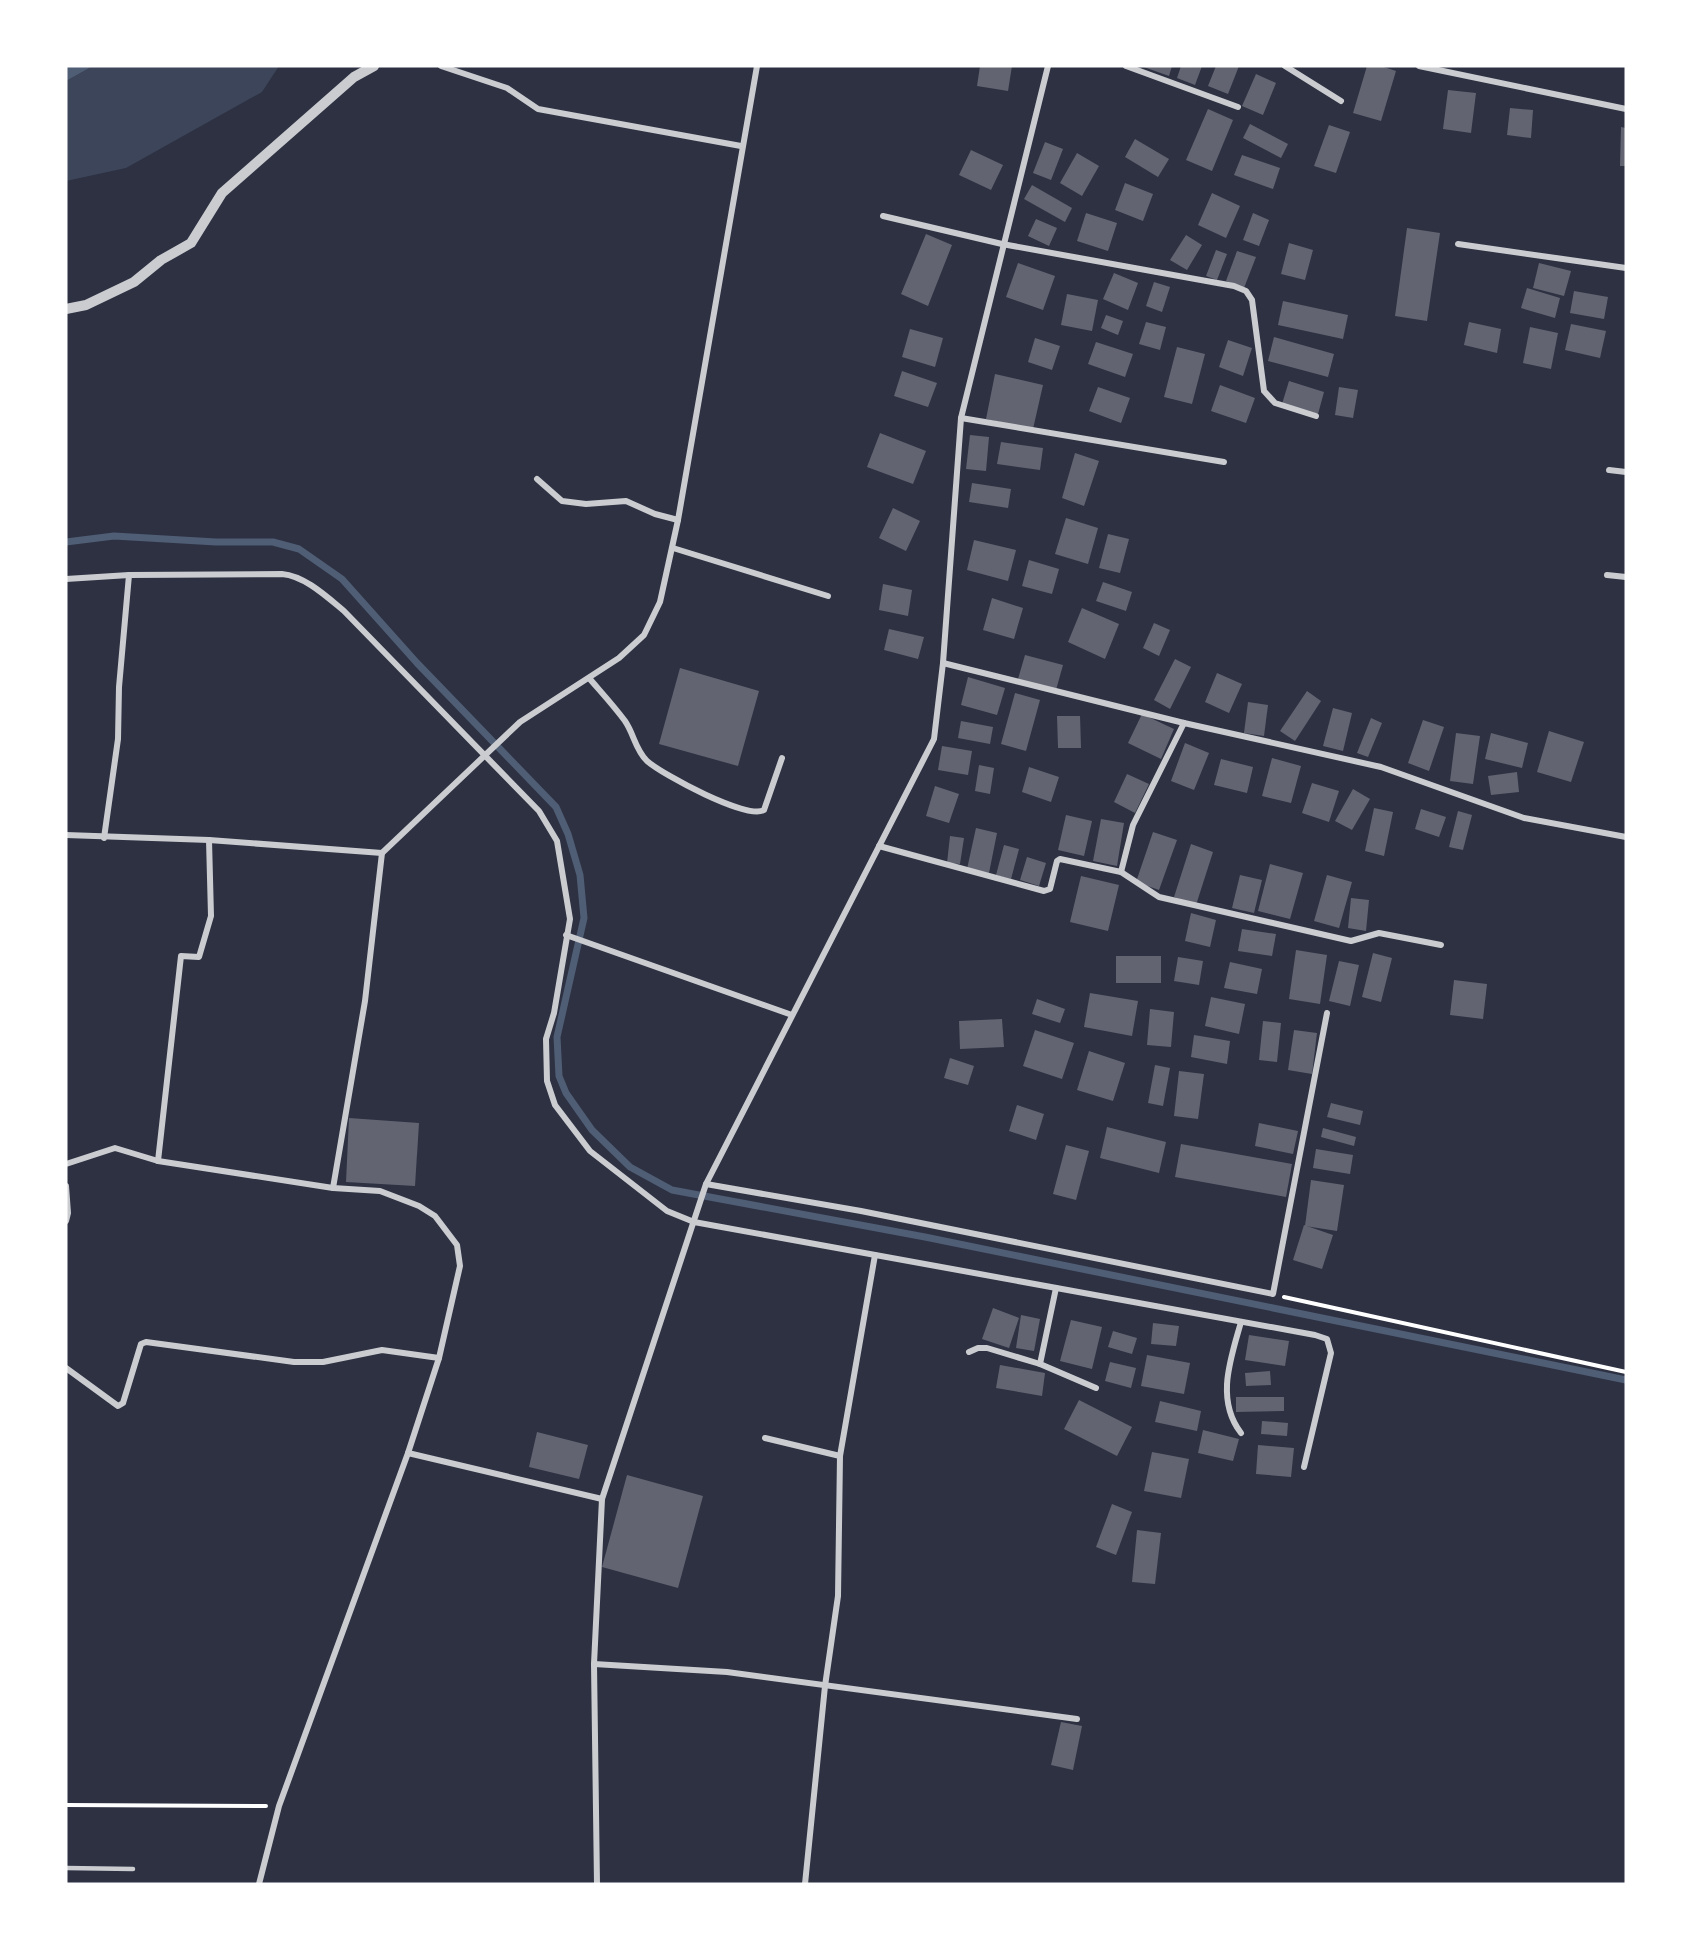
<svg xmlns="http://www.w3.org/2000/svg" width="1692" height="1950" font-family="Helvetica,sans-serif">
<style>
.green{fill:#3c4559}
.water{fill:#4f5d75}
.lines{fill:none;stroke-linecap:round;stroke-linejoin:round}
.stream{stroke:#4f5d75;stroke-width:7}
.building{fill:#626471}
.path{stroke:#fff;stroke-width:4}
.service{stroke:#caccd0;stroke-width:4.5}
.minor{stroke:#caccd0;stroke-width:6}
.tertiary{stroke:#caccd0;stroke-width:10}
</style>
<rect width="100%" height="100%" fill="#2d3142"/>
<polygon class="green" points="93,66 279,66 262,92 126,168 66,181 66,81"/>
<polygon class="water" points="66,66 93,66 66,81"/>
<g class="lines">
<polyline class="stream" points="66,542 114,536 216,542 273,542 299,549 342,579 417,663 556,807 568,834 580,875 584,918 557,1037 559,1076 566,1093 592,1130 630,1167 672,1190 925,1237 1626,1380"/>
</g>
<g class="building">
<polygon points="980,66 1012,66 1008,91 977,86"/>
<polygon points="1141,66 1172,66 1169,76"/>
<polygon points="1181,66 1202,66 1195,85 1177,78"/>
<polygon points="1216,66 1239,66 1228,94 1208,86"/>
<polygon points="1367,66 1381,66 1396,71 1381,121 1353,113"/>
<polygon points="1256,74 1276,83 1263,115 1242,106"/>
<polygon points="1448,90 1476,93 1471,133 1443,129"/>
<polygon points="1510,108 1533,110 1531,138 1507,135"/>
<polygon points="1208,109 1233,120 1212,171 1186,160"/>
<polygon points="1250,124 1288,144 1281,158 1243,138"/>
<polygon points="1329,125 1350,132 1336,173 1314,166"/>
<polygon points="1621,127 1626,128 1626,166 1620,166"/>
<polygon points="1135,139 1169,159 1158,177 1125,157"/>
<polygon points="1045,142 1063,149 1051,180 1033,173"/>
<polygon points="971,150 1003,165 991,190 959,175"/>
<polygon points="1077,153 1099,166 1082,196 1060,183"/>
<polygon points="1242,155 1280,168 1273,189 1234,175"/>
<polygon points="1125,183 1153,194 1143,221 1115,210"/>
<polygon points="1032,185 1072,208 1065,222 1024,199"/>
<polygon points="1212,193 1240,206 1226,238 1198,225"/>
<polygon points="1086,213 1117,223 1108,251 1077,241"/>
<polygon points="1253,213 1269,220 1259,246 1243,240"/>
<polygon points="1036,219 1057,228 1049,246 1028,236"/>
<polygon points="1407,228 1440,233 1427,321 1395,316"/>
<polygon points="926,234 952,245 928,306 901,294"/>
<polygon points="1186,235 1202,245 1187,270 1170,260"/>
<polygon points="1289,243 1313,250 1305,280 1281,274"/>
<polygon points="1216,250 1227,254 1217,280 1206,276"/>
<polygon points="1237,251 1256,257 1244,288 1226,281"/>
<polygon points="1018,263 1055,276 1043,310 1006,297"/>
<polygon points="1539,263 1571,271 1564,296 1533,288"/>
<polygon points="1114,273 1138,283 1128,310 1103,299"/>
<polygon points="1154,282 1170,287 1162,312 1146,306"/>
<polygon points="1527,288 1560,298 1555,318 1521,308"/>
<polygon points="1574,291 1608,297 1604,319 1570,313"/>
<polygon points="1067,294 1098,300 1092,331 1061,325"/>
<polygon points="1283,301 1348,315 1343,339 1278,325"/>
<polygon points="1106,315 1123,321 1118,335 1101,328"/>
<polygon points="1146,322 1166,327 1160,350 1139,344"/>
<polygon points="1469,322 1501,329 1497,353 1464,345"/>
<polygon points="1571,324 1606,331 1600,358 1565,350"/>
<polygon points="1530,327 1558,333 1551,369 1523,363"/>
<polygon points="910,329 943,338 935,367 902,357"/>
<polygon points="1274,337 1334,354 1328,377 1268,361"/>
<polygon points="1035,338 1060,346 1052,370 1028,362"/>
<polygon points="1228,340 1252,348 1243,376 1219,367"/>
<polygon points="1096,342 1133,354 1125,377 1088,364"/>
<polygon points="1177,347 1205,354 1192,404 1164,397"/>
<polygon points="902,371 937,383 928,407 894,396"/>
<polygon points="995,374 1043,385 1033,429 986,419"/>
<polygon points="1289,381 1324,392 1318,414 1282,404"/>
<polygon points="1220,385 1255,398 1246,423 1211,411"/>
<polygon points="1098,387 1130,398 1121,423 1089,411"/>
<polygon points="1339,387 1358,390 1353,418 1335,415"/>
<polygon points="880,433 926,451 913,484 867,467"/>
<polygon points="970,435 989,437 986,471 966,469"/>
<polygon points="1001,442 1043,448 1040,470 997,464"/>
<polygon points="1075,453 1099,461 1084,506 1062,498"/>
<polygon points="972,483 1011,489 1008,508 969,502"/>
<polygon points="893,508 920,521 906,551 879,538"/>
<polygon points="1066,518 1098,528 1088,564 1055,554"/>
<polygon points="1108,534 1129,539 1120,573 1099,568"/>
<polygon points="974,540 1016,550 1008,581 967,570"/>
<polygon points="1029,560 1059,569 1052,594 1022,586"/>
<polygon points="1103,582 1132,592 1126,611 1096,601"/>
<polygon points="883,584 912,590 908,616 879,610"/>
<polygon points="992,598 1023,608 1014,639 983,630"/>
<polygon points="1082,608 1119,624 1105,659 1068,642"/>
<polygon points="1154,623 1170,630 1159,656 1143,648"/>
<polygon points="889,629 924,637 918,659 884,650"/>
<polygon points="1025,655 1063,665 1056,690 1018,679"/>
<polygon points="1175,659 1191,667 1170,709 1154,700"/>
<polygon points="680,668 759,691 738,766 659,744"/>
<polygon points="1217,673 1242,684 1229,713 1205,702"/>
<polygon points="968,677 1005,688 997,715 961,705"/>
<polygon points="1307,691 1321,701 1295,741 1280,731"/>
<polygon points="1015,693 1040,700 1026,751 1001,744"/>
<polygon points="1248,702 1268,705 1264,736 1244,733"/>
<polygon points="1333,708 1352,713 1343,751 1323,746"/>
<polygon points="1142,714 1174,729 1161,759 1128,743"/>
<polygon points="1057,716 1080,716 1081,748 1058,748"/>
<polygon points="1371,718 1382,723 1368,757 1357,753"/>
<polygon points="1423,720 1444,727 1429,771 1408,763"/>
<polygon points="961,721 993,727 990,744 958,738"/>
<polygon points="1549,731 1584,742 1571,782 1537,772"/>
<polygon points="1456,733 1480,736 1473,784 1450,781"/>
<polygon points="1491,733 1528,743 1522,768 1485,759"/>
<polygon points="1185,743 1209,753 1194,790 1171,781"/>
<polygon points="942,746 972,751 968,775 938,770"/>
<polygon points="1272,758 1301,766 1291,803 1262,796"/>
<polygon points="1221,759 1253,767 1247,793 1214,785"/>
<polygon points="979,765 994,768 990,794 975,791"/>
<polygon points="1029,767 1059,777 1051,802 1022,792"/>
<polygon points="1517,772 1519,792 1491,795 1488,776"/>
<polygon points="1127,774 1149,784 1135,813 1114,802"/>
<polygon points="1312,783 1339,791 1329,822 1302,813"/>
<polygon points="935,786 959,794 949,823 926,816"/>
<polygon points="1353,789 1370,799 1352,830 1335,821"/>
<polygon points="1374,808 1393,812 1384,856 1365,851"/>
<polygon points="1421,809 1446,817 1439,837 1415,829"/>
<polygon points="1458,811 1472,815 1463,850 1449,847"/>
<polygon points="1066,815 1092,821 1084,856 1058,850"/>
<polygon points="1101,819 1124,823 1117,866 1093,861"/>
<polygon points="976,828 997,833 989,873 967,869"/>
<polygon points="1153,832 1177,840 1159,890 1136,882"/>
<polygon points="950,836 964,838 960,864 947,863"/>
<polygon points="1191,844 1213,852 1196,905 1174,897"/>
<polygon points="1004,845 1019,849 1011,879 996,875"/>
<polygon points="1027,857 1046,863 1039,886 1020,880"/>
<polygon points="1270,864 1303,873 1290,919 1258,911"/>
<polygon points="1240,875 1262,880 1254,913 1232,908"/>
<polygon points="1327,875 1352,882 1339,928 1314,921"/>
<polygon points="1081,876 1119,885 1108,931 1070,922"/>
<polygon points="1351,898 1369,900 1366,931 1348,928"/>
<polygon points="1191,913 1216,920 1210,947 1185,941"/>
<polygon points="1242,929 1276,934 1272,956 1238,951"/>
<polygon points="1296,950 1327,955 1320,1004 1289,999"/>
<polygon points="1373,953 1392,958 1381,1002 1362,997"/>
<rect x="1116" y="956" width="45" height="27"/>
<polygon points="1178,957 1203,961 1199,985 1174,981"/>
<polygon points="1339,961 1359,965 1350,1006 1329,1001"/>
<polygon points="1230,962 1262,969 1257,994 1224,988"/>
<polygon points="1454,980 1487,984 1483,1019 1450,1015"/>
<polygon points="1090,993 1138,1001 1132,1036 1084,1027"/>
<polygon points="1211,997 1245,1004 1239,1034 1205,1026"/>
<polygon points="1037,999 1065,1009 1060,1023 1032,1014"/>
<polygon points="1150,1009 1174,1012 1171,1047 1147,1045"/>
<polygon points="1002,1019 1004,1047 960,1049 959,1021"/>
<polygon points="1263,1021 1281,1023 1277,1062 1259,1060"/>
<polygon points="1035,1030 1074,1043 1062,1079 1023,1066"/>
<polygon points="1294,1030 1317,1033 1312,1074 1288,1070"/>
<polygon points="1194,1035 1230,1041 1227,1064 1191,1057"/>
<polygon points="1089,1051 1125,1063 1113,1101 1077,1090"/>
<polygon points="950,1058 974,1066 968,1085 944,1078"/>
<polygon points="1155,1065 1170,1068 1163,1106 1148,1103"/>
<polygon points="1179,1071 1204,1074 1198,1119 1174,1116"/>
<polygon points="1331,1103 1363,1111 1360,1125 1327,1117"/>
<polygon points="1017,1105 1044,1114 1036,1140 1009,1131"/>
<polygon points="349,1118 419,1123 415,1186 346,1182"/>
<polygon points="1259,1123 1298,1131 1293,1154 1255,1146"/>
<polygon points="1107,1127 1166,1142 1159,1173 1100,1158"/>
<polygon points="1323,1128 1356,1137 1354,1146 1321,1137"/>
<polygon points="1181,1144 1292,1164 1286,1197 1175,1177"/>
<polygon points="1066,1145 1089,1151 1076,1200 1053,1194"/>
<polygon points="1316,1149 1353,1155 1350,1174 1313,1168"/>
<polygon points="1311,1180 1344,1185 1337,1231 1305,1226"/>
<polygon points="1304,1225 1333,1235 1322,1269 1293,1260"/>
<polygon points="993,1308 1019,1318 1009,1348 982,1339"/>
<polygon points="1021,1315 1040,1319 1034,1351 1016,1348"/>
<polygon points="1071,1320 1102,1327 1092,1369 1060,1361"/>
<polygon points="1153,1323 1179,1326 1176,1346 1151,1344"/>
<polygon points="1113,1331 1137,1338 1132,1354 1108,1347"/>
<polygon points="1249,1335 1289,1341 1285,1366 1245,1360"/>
<polygon points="1147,1355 1190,1363 1184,1394 1141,1386"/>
<polygon points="1110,1362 1136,1368 1131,1388 1105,1381"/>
<polygon points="1000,1365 1045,1373 1042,1396 996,1388"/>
<polygon points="1270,1371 1271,1385 1246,1386 1245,1373"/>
<polygon points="1236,1397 1284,1397 1284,1411 1236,1412"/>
<polygon points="1079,1400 1132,1427 1117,1456 1064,1429"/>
<polygon points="1160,1401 1201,1411 1197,1431 1155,1422"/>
<polygon points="1262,1421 1288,1423 1287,1436 1261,1434"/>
<polygon points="1203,1430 1239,1439 1233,1461 1198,1453"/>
<polygon points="537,1432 588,1445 579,1479 529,1467"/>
<polygon points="1258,1445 1294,1448 1291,1477 1256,1474"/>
<polygon points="1152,1452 1189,1459 1181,1498 1144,1491"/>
<polygon points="627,1475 703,1496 678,1588 602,1567"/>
<polygon points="1112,1504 1132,1512 1116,1555 1096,1547"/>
<polygon points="1137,1530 1161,1533 1155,1584 1132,1582"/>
<polygon points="1061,1722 1082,1726 1073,1770 1051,1765"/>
</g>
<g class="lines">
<g class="path">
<polyline points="1284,1297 1626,1372"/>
<polyline points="66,1805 266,1806"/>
</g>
<polyline class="service" points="66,1868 133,1869"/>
<g class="minor">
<polyline points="441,66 507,88 538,109 741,146"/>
<polyline points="1126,66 1238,107"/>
<polyline points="1285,66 1341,101"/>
<polyline points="1419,66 1626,109"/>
<polyline points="883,216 1002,244 1234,286 1246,291 1252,300 1264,391 1275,403 1316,416"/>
<polyline points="1458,244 1626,268"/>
<polyline points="961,418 1224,462"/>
<polyline points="1609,470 1626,472"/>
<polyline points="537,479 562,501 586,504 626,501 655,514 678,520"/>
<polyline points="673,548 828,596"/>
<polyline points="1607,575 1626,577"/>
<path d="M66,579L129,575L282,574C305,576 327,597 344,611L539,811L557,841L570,919L554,1013L546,1039L547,1081L555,1105L590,1151L667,1211L694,1222L1315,1335L1327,1339L1331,1353L1304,1467"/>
<polyline points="943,663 1184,723 1381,767 1524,818 1626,837"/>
<path d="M589,678C601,692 614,706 625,721C634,734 635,749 647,761C663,775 747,820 764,810L782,758"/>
<polyline points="66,835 209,840 382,853 520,722 619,658 644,635 660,602 678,520 757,66"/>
<polyline points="104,838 118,739 119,687 129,575"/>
<polyline points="879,846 1044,891 1050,889 1057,861 1060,859 1121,872 1133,825 1184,723"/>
<polyline points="1121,872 1159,897 1351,941 1379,933 1441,945"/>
<polyline points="566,935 792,1015"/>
<polyline points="158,1161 181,956 199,957 211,916 209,840"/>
<polyline points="66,1164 115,1148 158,1161 333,1188 380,1191 419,1206 435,1216 457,1245 460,1266 439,1358 408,1453 279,1806 259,1884"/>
<polyline points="706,1184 861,1211 1273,1294 1327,1013"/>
<polyline points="66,1186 68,1213 66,1221"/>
<polyline points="333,1188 365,1001 382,853"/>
<polyline points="1056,1288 1040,1364 1096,1388"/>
<polyline points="969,1352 978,1348 987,1348 1040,1364"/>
<polyline points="66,1368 118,1406 123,1403 141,1344 146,1342 294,1362 323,1362 382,1350 439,1358"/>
<path d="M1241,1433C1215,1399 1231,1358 1241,1322"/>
<polyline points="765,1438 840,1456"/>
<polyline points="408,1453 602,1499"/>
<polyline points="594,1664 727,1672 1077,1719"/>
<polyline points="597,1884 594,1664 602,1499 706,1184 934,739 943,663 961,418 1048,66"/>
<polyline points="805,1884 825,1686 838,1596 840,1456 875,1255"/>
</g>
<polyline class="tertiary" points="66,309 86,305 134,282 161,260 191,243 222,193 354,77 374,66"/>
</g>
<rect width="1692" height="1950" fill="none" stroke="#ffffff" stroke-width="135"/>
</svg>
